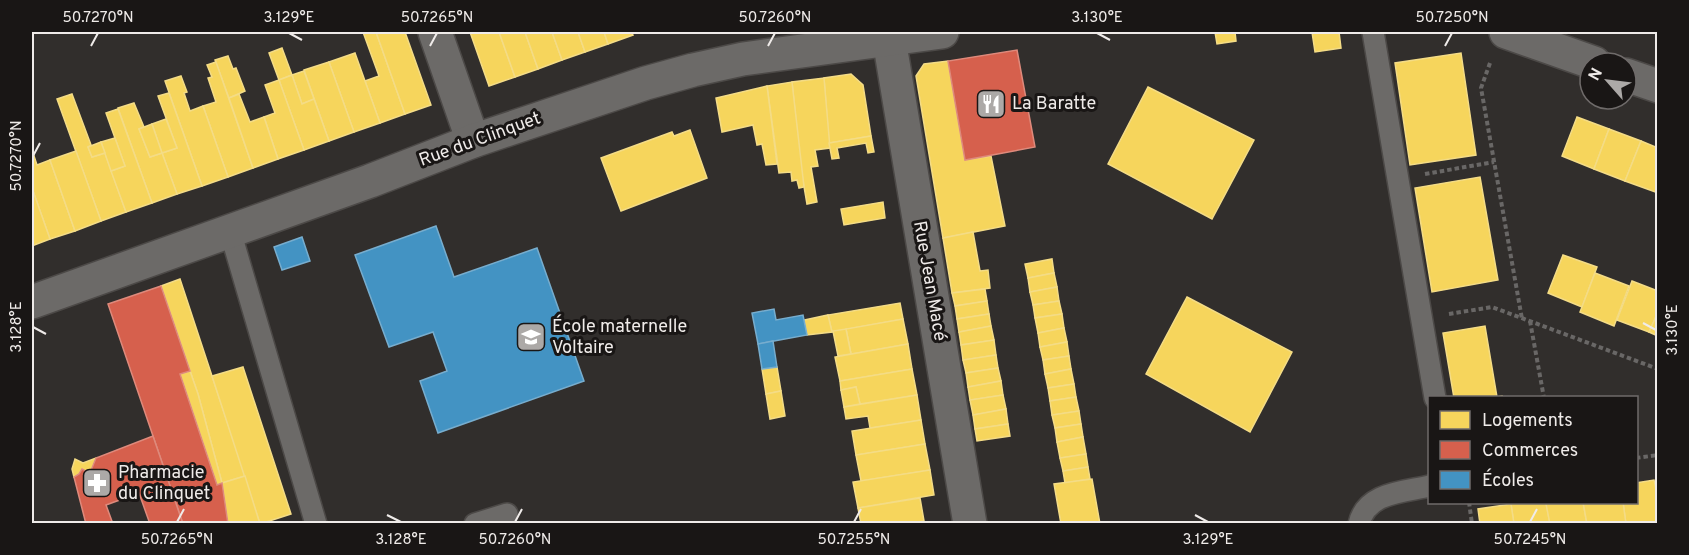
<svg xmlns="http://www.w3.org/2000/svg" width="1689" height="555" font-family="Overpass,sans-serif">
<style>
.homes{fill:#f6d55c;stroke:#f4dc86;stroke-width:1.5}
.shops{fill:#d6604d;stroke:#de8a7c;stroke-width:1.5}
.schools{fill:#4393c3;stroke:#77adce;stroke-width:1.5}
.lines{fill:none;stroke-linecap:round;stroke-linejoin:round}
.lane-casing{stroke:#4c4947;stroke-width:24}
.street-casing{stroke:#4c4947;stroke-width:36}
.path{stroke:#696766;stroke-width:4;stroke-dasharray:4.5 3;stroke-linecap:butt}
.lane{stroke:#6c6a68;stroke-width:21}
.street{stroke:#6c6a68;stroke-width:33}
.ticks{fill:none;stroke:#efebe9;stroke-width:2}
.labels{text-anchor:middle;dominant-baseline:central;stroke-width:6;stroke-linejoin:round;paint-order:stroke}
.poi-label{font-size:18px;fill:#efebe9;stroke:#191615;text-anchor:start}
.street-label{font-size:18px;fill:#efebe9;stroke:#191615}
.neatline{fill:none;stroke:#efebe9;stroke-width:2}
.ticks-label{font-size:15px;text-anchor:middle;fill:#efebe9}
</style>
<rect width="100%" height="100%" fill="#312e2c"/>
<g class="homes">
<polygon points="363,32 376,32 405,114 380,123 365,81 379,76"/>
<polygon points="376,32 405,32 431,105 405,114"/>
<polygon points="470,32 499,32 515,77 489,86"/>
<polygon points="499,32 525,32 538,69 515,77"/>
<polygon points="525,32 552,32 562,60 538,69"/>
<polygon points="552,32 578,32 585,52 562,60"/>
<polygon points="578,32 604,32 608,44 585,52"/>
<polygon points="604,32 631,32 633,35 608,44"/>
<polygon points="1215,32 1235,32 1236,41 1217,44"/>
<polygon points="1312,32 1339,32 1341,48 1315,52"/>
<polygon points="282,48 292,75 279,80 269,53"/>
<polygon points="355,53 380,123 354,132 329,62"/>
<polygon points="1461,53 1476,155 1410,165 1395,63"/>
<polygon points="228,56 233,69 236,68 245,91 229,98 215,60"/>
<polygon points="948,61 965,160 991,156 1005,226 943,238 916,76 924,64"/>
<polygon points="216,62 253,168 228,177 203,106 216,102 208,78 212,77 207,65"/>
<polygon points="329,62 354,132 329,141 304,70"/>
<polygon points="304,71 314,99 302,104 292,75"/>
<polygon points="851,74 863,85 871,136 829,143 824,78"/>
<polygon points="292,75 302,104 314,99 329,141 304,150 279,80"/>
<polygon points="181,76 187,92 184,93 190,111 203,106 228,177 202,186 165,81"/>
<polygon points="824,78 830,148 815,150 818,166 811,167 817,202 807,204 801,169 792,82"/>
<polygon points="279,80 304,150 278,159 264,117 275,113 265,85"/>
<polygon points="792,82 804,187 799,188 797,180 792,181 791,172 779,173 767,86"/>
<polygon points="767,86 777,164 766,165 762,144 757,145 753,125 722,132 716,98"/>
<polygon points="1148,87 1254,140 1212,219 1108,164"/>
<polygon points="169,93 202,186 177,194 162,153 177,148 158,96"/>
<polygon points="72,94 91,145 88,147 92,157 105,153 126,212 101,221 57,99"/>
<polygon points="239,94 250,122 264,117 278,159 253,168 229,98"/>
<polygon points="134,103 144,127 139,129 150,157 162,153 177,194 152,203 118,108"/>
<polygon points="118,109 152,203 126,212 111,171 125,166 106,113"/>
<polygon points="1577,117 1609,129 1594,169 1562,156"/>
<polygon points="166,119 177,148 162,153 152,124"/>
<polygon points="152,124 162,153 150,157 139,129"/>
<polygon points="1609,129 1641,141 1625,181 1594,169"/>
<polygon points="690,130 707,178 621,211 601,158 672,132 674,136"/>
<polygon points="871,136 874,152 868,153 866,143 837,148 839,158 832,159 829,143"/>
<polygon points="115,138 125,166 111,171 101,142"/>
<polygon points="1641,141 1658,148 1658,193 1625,181"/>
<polygon points="101,142 105,153 92,157 88,147"/>
<polygon points="32,150 37,165 50,160 75,231 50,239 32,188"/>
<polygon points="76,151 101,221 75,231 50,160"/>
<polygon points="1480,177 1498,280 1432,292 1415,188"/>
<polygon points="32,188 50,239 32,246"/>
<polygon points="883,202 885,218 844,225 841,209"/>
<polygon points="973,232 980,271 988,270 990,288 952,293 943,238"/>
<polygon points="1563,255 1597,267 1582,307 1548,293"/>
<polygon points="1052,259 1054,273 1028,278 1025,264"/>
<polygon points="1054,273 1057,287 1030,292 1028,278"/>
<polygon points="1595,273 1629,286 1614,326 1580,312"/>
<polygon points="180,279 245,476 222,483 198,394 161,286"/>
<polygon points="1632,281 1658,291 1658,312 1649,332 1617,320"/>
<polygon points="1057,287 1059,301 1033,305 1030,292"/>
<polygon points="985,289 987,301 955,306 952,293"/>
<polygon points="1187,297 1292,352 1250,432 1146,374"/>
<polygon points="987,301 989,314 957,319 955,306"/>
<polygon points="1059,301 1062,314 1035,318 1033,305"/>
<polygon points="900,303 903,319 832,332 828,315"/>
<polygon points="1658,312 1658,336 1649,332"/>
<polygon points="989,314 991,326 959,332 957,319"/>
<polygon points="1062,314 1064,328 1038,333 1035,318"/>
<polygon points="828,315 832,332 807,335 804,320"/>
<polygon points="903,319 908,344 851,354 846,329"/>
<polygon points="991,326 994,340 961,345 959,332"/>
<polygon points="1485,326 1497,397 1502,396 1502,398 1454,398 1443,333"/>
<polygon points="1064,328 1067,342 1040,347 1038,333"/>
<polygon points="846,329 851,354 838,356 833,331"/>
<polygon points="994,340 996,355 963,360 961,345"/>
<polygon points="1067,342 1069,356 1043,360 1040,347"/>
<polygon points="908,344 912,369 840,381 835,357"/>
<polygon points="996,355 998,368 966,373 963,360"/>
<polygon points="1069,356 1071,369 1045,374 1043,360"/>
<polygon points="243,367 291,514 260,524 212,376"/>
<polygon points="777,367 781,391 766,394 762,369"/>
<polygon points="998,368 1001,381 968,387 966,373"/>
<polygon points="912,369 917,395 860,404 856,387 841,390 840,381"/>
<polygon points="1071,369 1074,384 1048,388 1045,374"/>
<polygon points="190,371 198,394 222,483 217,485 180,374"/>
<polygon points="1001,381 1003,395 970,400 968,387"/>
<polygon points="1074,384 1076,397 1050,401 1048,388"/>
<polygon points="856,387 860,404 844,407 841,390"/>
<polygon points="781,391 785,416 770,419 766,394"/>
<polygon points="917,395 921,420 870,428 868,416 846,419 844,407"/>
<polygon points="1003,395 1006,409 973,415 970,400"/>
<polygon points="1076,397 1079,411 1052,415 1050,401"/>
<polygon points="1006,409 1008,424 975,429 973,415"/>
<polygon points="1079,411 1081,424 1055,428 1052,415"/>
<polygon points="921,420 925,444 856,455 852,431"/>
<polygon points="1008,424 1010,436 977,441 975,429"/>
<polygon points="1081,424 1083,437 1057,442 1055,428"/>
<polygon points="1083,437 1086,454 1060,458 1057,442"/>
<polygon points="925,444 930,470 861,481 856,455"/>
<polygon points="1086,454 1088,467 1063,471 1060,458"/>
<polygon points="96,458 90,473 82,469 79,474 74,477 72,469 75,459 83,463"/>
<polygon points="1088,467 1090,479 1065,483 1063,471"/>
<polygon points="930,470 934,495 858,508 853,482"/>
<polygon points="245,476 260,524 228,524 222,483"/>
<polygon points="1092,479 1100,524 1061,524 1054,484"/>
<polygon points="1654,480 1658,498 1658,524 1626,524 1623,502 1636,502 1636,483"/>
<polygon points="920,498 924,521 908,524 861,524 858,508"/>
<polygon points="1518,502 1546,502 1550,524 1514,524 1511,504"/>
<polygon points="1553,502 1583,502 1587,524 1550,524 1546,504"/>
<polygon points="1583,502 1623,502 1626,524 1587,524"/>
<polygon points="1511,504 1514,524 1480,524 1478,509"/>
</g>
<g class="shops">
<polygon points="1017,50 1035,147 965,160 948,61"/>
<polygon points="161,286 190,371 180,374 217,485 222,483 228,524 183,524 108,304"/>
<polygon points="153,436 183,524 150,524 139,493 106,505 113,524 86,524 74,477 79,474 82,469 90,473 96,458"/>
</g>
<g class="schools">
<polygon points="436,226 454,277 537,248 584,381 438,433 420,381 447,371 433,332 389,347 355,255"/>
<polygon points="302,237 310,261 282,270 274,247"/>
<polygon points="774,309 776,320 803,315 807,335 758,344 752,313"/>
<polygon points="773,341 777,367 762,369 758,344"/>
</g>
<g class="lines">
<g class="lane-casing">
<g id="lane">
<polyline points="1373,32 1435,398"/>
<polyline points="230,231 316,524"/>
<polyline points="475,524 507,514"/>
<path d="M1359,524C1366,492 1404,492 1430,486"/>
</g>
</g>
<g class="street-casing">
<g id="street">
<polyline points="435,32 473,141"/>
<polyline points="1506,32 1594,63"/>
<polyline points="889,39 970,524"/>
<polyline points="1626,75 1658,86"/>
<polyline points="32,302 370,181 473,141 646,83 693,70 743,59 942,32"/>
</g>
</g>
<g class="path">
<polyline points="1490,63 1481,88 1522,319"/>
<polyline points="1425,174 1494,162"/>
<polyline points="1449,314 1492,307 1658,369"/>
<polyline points="1530,321 1544,398"/>
<polyline points="1636,458 1658,455"/>
<polyline points="1469,502 1472,524"/>
</g>
<use href="#lane" class="lane"/>
<use href="#street" class="street"/>
</g>
<path class="ticks" d="M289,33L302,40M1097,33L1110,40M91,46L98,33M430,46L437,33M768,46L775,33M1445,46L1452,33M33,156L40,143M1643,323L1656,330M33,327L46,334M387,515L401,522M1195,515L1208,522M177,522L184,509M515,522L522,509M854,522L861,509M1530,522L1537,509"/>
<defs>
<g id="restaurant-square" transform="scale(1.5)"><rect x="-9" y="-9" width="18" height="18" rx="4" fill="#aca9a7" stroke="#191615"/><path d="M-5-6h1v4h1v-4h1v4h1v-4h1v5L-1.5 .5V6h-2V.5L-5-1ZM5-6V6H3V1.5H1.5Q1.5-4 5-6Z" fill="#fff"/></g>
<g id="school-square" transform="scale(1.5)"><rect x="-9" y="-9" width="18" height="18" rx="4" fill="#aca9a7" stroke="#191615"/><path d="M0-5L7-2L0 1L-7-2ZM-4 1L0 2.5L4 1V4Q0 6-4 4Z" fill="#fff"/></g>
<g id="pharmacy-square" transform="scale(1.5)"><rect x="-9" y="-9" width="18" height="18" rx="4" fill="#aca9a7" stroke="#191615"/><path d="M-2-6h4v4h4v4h-4v4h-4v-4h-4v-4h4Z" fill="#fff"/></g>
</defs>
<g fill-rule="evenodd">
<use href="#restaurant-square" x="991" y="104"/>
<use href="#school-square" x="531" y="337"/>
<use href="#pharmacy-square" x="97" y="483"/>
</g>
<g class="labels">
<g class="poi-label">
<text x="1012" y="104">La Baratte</text>
<text x="552" y="327">École maternelle<tspan x="552" dy="21">Voltaire</tspan></text>
<text x="118" y="473">Pharmacie<tspan x="118" dy="21">du Clinquet</tspan></text>
</g>
<g class="street-label">
<text transform="translate(480 140) rotate(-20)">Rue du Clinquet</text>
<text transform="translate(929 281) rotate(80)">Rue Jean Macé</text>
</g>
</g>
<rect width="1689" height="555" fill="none" stroke="#191615" stroke-width="66"/>
<rect x="1428" y="396" width="210" height="108" fill="#191615" stroke="#6f6b6a" stroke-width="1.5"/>
<rect x="1440" y="411" width="30" height="18" fill="#f6d55c" stroke="#6f6b6a" stroke-width="1.5"/>
<text x="1482" y="426" font-size="18" fill="#efebe9">Logements</text>
<rect x="1440" y="441" width="30" height="18" fill="#d6604d" stroke="#6f6b6a" stroke-width="1.5"/>
<text x="1482" y="456" font-size="18" fill="#efebe9">Commerces</text>
<rect x="1440" y="471" width="30" height="18" fill="#4393c3" stroke="#6f6b6a" stroke-width="1.5"/>
<text x="1482" y="486" font-size="18" fill="#efebe9">Écoles</text>
<g transform="translate(1608 81) rotate(298)"><circle r="28" fill="#191615" stroke="#6f6b6a" stroke-width="1.5"/>
<path d="M0-4.5L10 22L0 15L-10 22Z" fill="#aca9a7"/>
<text y="-9" font-size="16" font-weight="bold" text-anchor="middle" fill="#efebe9">N</text>
</g>
<rect x="33" y="33" width="1623" height="489" class="neatline"/>
<g class="ticks-label">
<text x="98" y="22">50.7270°N</text>
<text x="289" y="22">3.129°E</text>
<text x="437" y="22">50.7265°N</text>
<text x="775" y="22">50.7260°N</text>
<text x="1097" y="22">3.130°E</text>
<text x="1452" y="22">50.7250°N</text>
<text transform="translate(16 156) rotate(-90)" y="5">50.7270°N</text>
<text transform="translate(16 327) rotate(-90)" y="5">3.128°E</text>
<text transform="translate(1672 330) rotate(-90)" y="5">3.130°E</text>
<text x="177" y="544">50.7265°N</text>
<text x="401" y="544">3.128°E</text>
<text x="515" y="544">50.7260°N</text>
<text x="854" y="544">50.7255°N</text>
<text x="1208" y="544">3.129°E</text>
<text x="1530" y="544">50.7245°N</text>
</g>
</svg>
